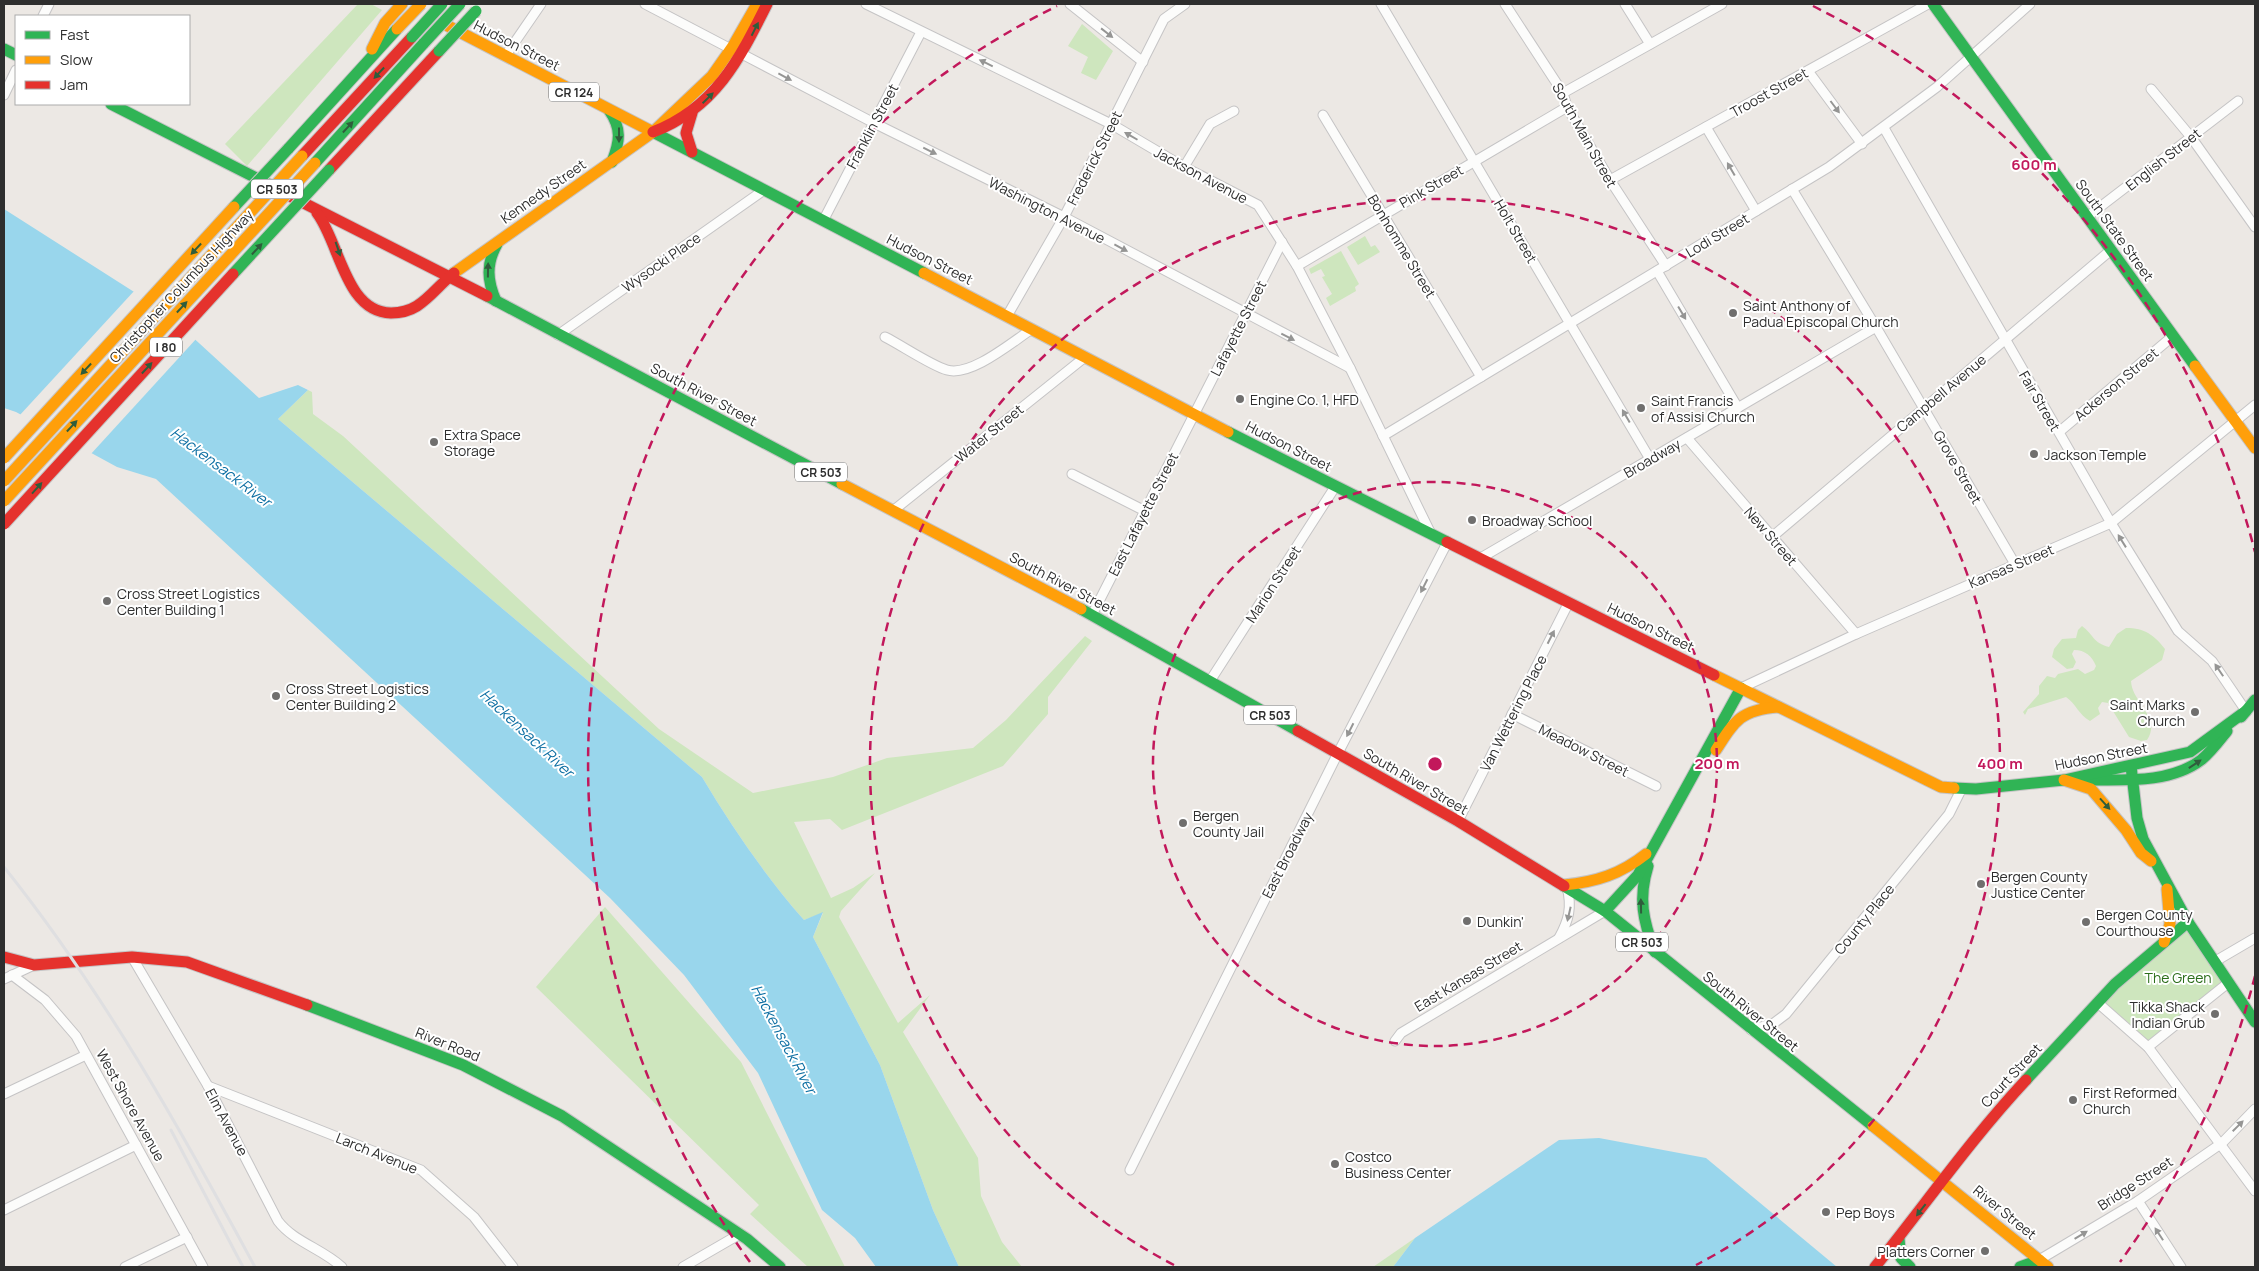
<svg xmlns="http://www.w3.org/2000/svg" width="2259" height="1271" font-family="Manrope,sans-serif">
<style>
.green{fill:#cee6be}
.water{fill:#99d6ec}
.pier{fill:#ece8e4}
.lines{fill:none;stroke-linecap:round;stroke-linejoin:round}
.street-casing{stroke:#c5c4c5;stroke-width:11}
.fast-casing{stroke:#c5c4c5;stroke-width:13}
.slow-casing{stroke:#c5c4c5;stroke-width:13}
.jam-casing{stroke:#c5c4c5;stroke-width:13}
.street{stroke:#fcfcfb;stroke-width:9}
.fast{stroke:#30b455;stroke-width:11}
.slow{stroke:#ff9f0a;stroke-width:11}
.jam{stroke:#e5322d;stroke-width:11}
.rail{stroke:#dfdfe1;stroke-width:3}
.fast-bridge-casing{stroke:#c6c5c4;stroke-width:13;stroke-linecap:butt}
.slow-bridge-casing{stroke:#c6c5c4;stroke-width:13;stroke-linecap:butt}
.jam-bridge-casing{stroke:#c6c5c4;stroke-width:13;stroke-linecap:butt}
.fast-bridge{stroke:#30b455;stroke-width:11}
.slow-bridge{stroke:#ff9f0a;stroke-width:11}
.jam-bridge{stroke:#e5322d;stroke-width:11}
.oneway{fill:#2f5d3c}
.oneway2{fill:#959594}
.ring{fill:none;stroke:#c2185b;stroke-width:2.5;stroke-dasharray:9 6}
.poi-dot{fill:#706f6e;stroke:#fff;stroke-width:2}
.labels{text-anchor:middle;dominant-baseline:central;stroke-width:4;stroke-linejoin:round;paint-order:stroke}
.shield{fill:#fff;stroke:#6d6d6d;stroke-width:1}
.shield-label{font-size:12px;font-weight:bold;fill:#2e2e2e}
.street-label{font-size:14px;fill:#2e2e2e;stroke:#fff}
.poi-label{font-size:14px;fill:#2e2e2e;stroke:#fff;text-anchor:start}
.park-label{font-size:14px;fill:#2c6e1b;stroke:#fff}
.water-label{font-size:15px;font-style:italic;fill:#0d6fa3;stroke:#fff}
.centre{fill:#c2185b;stroke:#fff;stroke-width:2.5}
.ring-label{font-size:15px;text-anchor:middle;font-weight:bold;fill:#c2185b;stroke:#fff;stroke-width:4;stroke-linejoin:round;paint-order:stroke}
</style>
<rect width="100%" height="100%" fill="#ece8e4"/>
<g class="green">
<polygon points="358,4 371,4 382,10 247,166 225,144"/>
<polygon points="1082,24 1113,51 1096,80 1081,73 1088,57 1068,46"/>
<polygon points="1365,236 1371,247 1375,245 1380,252 1358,265 1347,247"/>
<polygon points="1341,251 1359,284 1355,287 1356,291 1330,306 1326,298 1332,294 1322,277 1325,276 1321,269 1311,274 1309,269"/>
<path d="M308,390L312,392L313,414L343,436L659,729L753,793L833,777L887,758L973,748L1006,720L1085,636L1092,641L1048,697V714L1003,766L842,830L830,819L794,822L831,898L853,888L875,873L841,911L839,917L898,1023L930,995L903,1032L978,1158L981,1196L1002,1242L1022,1267H959L933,1210L880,1065L813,937L823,913L804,920C765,876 732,827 702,777L278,419Z"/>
<path d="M2082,626C2094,635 2093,643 2109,647L2117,634L2126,628C2145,628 2154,635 2165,649L2162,660L2131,681C2132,703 2162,717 2147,740L2141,741L2129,737L2108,703L2102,702L2098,708L2100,714L2090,721C2079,715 2076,704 2066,697L2028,709L2025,715L2023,712L2039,694V686L2047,676L2055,678L2058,674L2078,669L2085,674L2094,670L2096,666C2092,656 2085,650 2074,650L2072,654L2076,662L2073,668L2067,669L2052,657L2054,649L2062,639L2076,638L2078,630Z"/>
<polygon points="605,907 741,1062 845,1267 808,1267 750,1214 759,1205 536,987"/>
<polygon points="2188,922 2228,983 2148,1047 2098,1003"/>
<polygon points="1415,1238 1393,1267 1373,1267"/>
</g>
<g class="water">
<path d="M4,209L164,311L259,398L298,385L308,390L278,419L702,777C732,827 765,876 804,920L823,912L813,937L880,1065L933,1210L959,1267H876L855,1238L822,1210L758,1073L684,975L610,898L156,479L117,467L16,412L4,408Z"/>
<polygon points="1599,1138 1706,1158 1837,1267 1393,1267 1415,1238 1559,1140"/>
</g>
<polygon class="pier" points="135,290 166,309 197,338 90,455 19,416"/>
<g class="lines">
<g class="street-casing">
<g id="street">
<polyline points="645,4 731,49"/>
<polyline points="866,4 1111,124 1184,167 1258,205 1297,266 1350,368 1431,534"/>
<polyline points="1070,4 1143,62"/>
<polyline points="1381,4 1650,459"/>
<polyline points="1505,4 1563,93 1567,107 1610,180 1666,266"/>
<polyline points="1625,4 1650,44"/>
<polyline points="43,16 49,4"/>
<polyline points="742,54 874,123 1064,217 1350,368"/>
<polyline points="506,55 541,4"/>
<polyline points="1808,71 1862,144"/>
<polyline points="2151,89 2191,137 2255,227"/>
<polyline points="1563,93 1722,4"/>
<polyline points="4,95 16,70"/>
<polyline points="1323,115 1481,377"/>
<polyline points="1706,127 1756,211"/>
<polyline points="1884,128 2111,523 2178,631 2212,661 2246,711"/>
<polyline points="1184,167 1210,124 1234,111"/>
<polyline points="1610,180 1928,4"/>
<polyline points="1792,189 1876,327 2015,564"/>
<polyline points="2087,217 2238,101"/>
<polyline points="823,221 921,32"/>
<polyline points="1297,266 1567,107"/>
<polyline points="1657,271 1738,408"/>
<polyline points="1007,316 1064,217 1164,19 1185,4"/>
<polyline points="558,335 764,190"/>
<path d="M885,337C901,345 932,366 947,370C971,377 1012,342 1032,329"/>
<polyline points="2059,432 2173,336"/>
<polyline points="1383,436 1829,167 1937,87 2030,4"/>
<polyline points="1687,438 1856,634"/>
<polyline points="1072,474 1145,511"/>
<polyline points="894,510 1085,357"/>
<polyline points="1772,537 2111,250"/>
<polyline points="1479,559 1876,327"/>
<polyline points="1092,615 1282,242"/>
<polyline points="1210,681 1335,487"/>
<polyline points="1741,688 1856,634 2111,523 2255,405"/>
<polyline points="1512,714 1656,786"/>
<polyline points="1458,821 1568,604"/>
<path d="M1559,938C1569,920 1572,907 1567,887"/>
<path d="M132,957L208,1086L278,1221C294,1242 321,1248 342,1267"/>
<polyline points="2214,962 2255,938"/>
<polyline points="12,975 45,1000 76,1036 203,1267"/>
<polyline points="4,979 34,965"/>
<polyline points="2098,1003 2148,1047 2255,1191"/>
<polyline points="1751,1030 1774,1023 1786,1014 1949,814 1961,790"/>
<polyline points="1395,1041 1401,1033 1605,911"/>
<polyline points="2148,1047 2228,983"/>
<polyline points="208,1086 421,1170 474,1217 513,1267"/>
<polyline points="4,1094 86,1055"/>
<polyline points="1130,1170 1338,753 1447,543"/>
<polyline points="2138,1201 2181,1267"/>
<polyline points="4,1210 136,1145"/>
<polyline points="2039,1260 2138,1201 2222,1143 2255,1109"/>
<polyline points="125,1267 187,1237"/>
<polyline points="683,1267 740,1234"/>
</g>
</g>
<g class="fast-casing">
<g id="fast">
<polyline points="1933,4 2195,366"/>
<polyline points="4,49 16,55"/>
<polyline points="111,104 270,185"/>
<path d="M609,110C622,129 620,141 612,162"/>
<polyline points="653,132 924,273"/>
<polyline points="288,149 397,29"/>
<polyline points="315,163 424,43"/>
<polyline points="487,296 842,484"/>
<path d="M496,301C487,280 486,264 497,244"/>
<polyline points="1228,432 1447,542"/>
<polyline points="1081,609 1298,731"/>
<polyline points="2241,717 2255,700"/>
<polyline points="2131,766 2137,818 2143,839 2188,922 2255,1022"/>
<path d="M2089,780C2126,780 2171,783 2201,760C2211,752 2219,741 2227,731"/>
<polyline points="1954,788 1976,789 2064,780 2190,752 2246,711"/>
<path d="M1648,866C1638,898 1643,921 1655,952"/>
<polyline points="1564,886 1605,911 1873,1126"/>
<polyline points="1605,911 1638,875 1741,688"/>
<polyline points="307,1005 463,1065 562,1116 747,1239 780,1267"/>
<polyline points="2026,1080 2115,984 2188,922"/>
<polyline points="1899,1239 1901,1258 1910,1267"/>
<polyline points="2020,1267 2039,1260"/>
</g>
</g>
<g class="slow-casing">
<g id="slow">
<polyline points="448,26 653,132"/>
<polyline points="372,49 385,23 402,4"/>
<polyline points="454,273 653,132 712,76 733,46 757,4"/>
<polyline points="924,273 1228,432"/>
<polyline points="2195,366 2255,448"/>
<polyline points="842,484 1081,609"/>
<polyline points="1714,675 1941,787 1954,788"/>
<path d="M1716,750C1735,720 1741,710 1778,707"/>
<polyline points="2064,780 2091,789 2126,830 2141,853 2151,861"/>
<path d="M1564,885C1596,882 1621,874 1646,854"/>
<polyline points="2164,942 2170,924 2167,889"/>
<polyline points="1873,1126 2048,1267"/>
</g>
</g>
<g class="jam-casing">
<g id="jam">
<polyline points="692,113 686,133 692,152"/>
<path d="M653,132C715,108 739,60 767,4"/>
<polyline points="302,156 412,37"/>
<polyline points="329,170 439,51"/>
<polyline points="290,196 487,296"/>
<path d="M317,213C340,243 345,312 391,313C400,313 409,311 417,306C431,297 441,283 454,273"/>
<polyline points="1447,542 1714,675"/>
<polyline points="1298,731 1458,821 1564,886"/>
<polyline points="4,957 34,965 132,957 187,962 307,1005"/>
<path d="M1875,1267C1925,1205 1971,1139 2026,1080"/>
</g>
</g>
<use href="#street" class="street"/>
<use href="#fast" class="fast"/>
<use href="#slow" class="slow"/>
<use href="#jam" class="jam"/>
<g class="rail">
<path d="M4,867C103,991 180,1128 255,1267"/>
<polyline points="171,1130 243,1267"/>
</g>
<g class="fast-bridge-casing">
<g id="fast-bridge">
<polyline points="412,37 442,4"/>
<polyline points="424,43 460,4"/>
<polyline points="439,51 476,11"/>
<polyline points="234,207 288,149"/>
<polyline points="233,274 329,170"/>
</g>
</g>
<g class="slow-bridge-casing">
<g id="slow-bridge">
<polyline points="397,29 421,4"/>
<polyline points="4,458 234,207"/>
<polyline points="4,481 302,156"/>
<polyline points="4,501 315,163"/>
</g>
</g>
<g class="jam-bridge-casing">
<polyline id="jam-bridge" points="4,524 233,274"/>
</g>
<use href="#fast-bridge" class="fast-bridge"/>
<use href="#slow-bridge" class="slow-bridge"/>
<use href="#jam-bridge" class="jam-bridge"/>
</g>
<defs><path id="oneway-solid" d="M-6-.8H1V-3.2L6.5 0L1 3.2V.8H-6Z" transform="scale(1.25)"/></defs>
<g class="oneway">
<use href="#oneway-solid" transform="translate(755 29) rotate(-63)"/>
<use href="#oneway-solid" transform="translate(379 73) rotate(133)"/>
<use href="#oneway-solid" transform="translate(708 98) rotate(-44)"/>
<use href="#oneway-solid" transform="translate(348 127) rotate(-47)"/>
<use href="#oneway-solid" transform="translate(619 135) rotate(90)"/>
<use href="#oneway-solid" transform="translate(196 249) rotate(133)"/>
<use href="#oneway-solid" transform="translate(257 249) rotate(-47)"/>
<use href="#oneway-solid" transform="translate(338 249) rotate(71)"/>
<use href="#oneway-solid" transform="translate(488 270) rotate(-89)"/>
<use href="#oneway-solid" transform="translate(182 307) rotate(-47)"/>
<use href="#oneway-solid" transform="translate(147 368) rotate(-47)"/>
<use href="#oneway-solid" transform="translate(86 369) rotate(133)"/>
<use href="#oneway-solid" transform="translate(72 426) rotate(-47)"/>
<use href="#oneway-solid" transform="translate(37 488) rotate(-48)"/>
<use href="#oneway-solid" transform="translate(2195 764) rotate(-34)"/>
<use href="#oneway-solid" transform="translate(2105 804) rotate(48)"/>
<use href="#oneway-solid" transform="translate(1641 906) rotate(-91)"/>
<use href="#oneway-solid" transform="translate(1921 1210) rotate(128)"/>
</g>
<g class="oneway2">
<use href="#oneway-solid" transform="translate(1107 33) rotate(38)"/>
<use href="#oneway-solid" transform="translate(986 63) rotate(-154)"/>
<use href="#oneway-solid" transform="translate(785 77) rotate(28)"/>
<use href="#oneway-solid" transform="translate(1835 107) rotate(53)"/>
<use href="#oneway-solid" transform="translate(1131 136) rotate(-150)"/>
<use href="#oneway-solid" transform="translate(930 151) rotate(26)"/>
<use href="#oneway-solid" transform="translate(1731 169) rotate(-120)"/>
<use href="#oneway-solid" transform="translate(1121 248) rotate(28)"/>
<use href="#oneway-solid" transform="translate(1682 313) rotate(59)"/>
<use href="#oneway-solid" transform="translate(1288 337) rotate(27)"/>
<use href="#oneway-solid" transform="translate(1626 416) rotate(-120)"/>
<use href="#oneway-solid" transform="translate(2122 541) rotate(-122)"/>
<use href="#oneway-solid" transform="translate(1424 586) rotate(117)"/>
<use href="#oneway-solid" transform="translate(1551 637) rotate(-63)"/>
<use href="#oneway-solid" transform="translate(2219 670) rotate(-124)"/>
<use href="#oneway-solid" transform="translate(1350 730) rotate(117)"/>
<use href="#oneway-solid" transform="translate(1569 914) rotate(103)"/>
<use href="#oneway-solid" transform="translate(2238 1126) rotate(-45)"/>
<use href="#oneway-solid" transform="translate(2159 1234) rotate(-123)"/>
<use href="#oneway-solid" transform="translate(2081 1235) rotate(-31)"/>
</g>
<g class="ring">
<circle cx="1435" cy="764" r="282"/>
<path d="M1174 1265A565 565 0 1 1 1696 1265"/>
<path d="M2255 976A847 847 0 0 1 2120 1262M750 1262A847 847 0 0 1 1057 6M1813 6A847 847 0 0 1 2255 552"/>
</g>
<g class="poi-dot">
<circle cx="1733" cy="313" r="5"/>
<circle cx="1240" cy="399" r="5"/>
<circle cx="1641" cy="408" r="5"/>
<circle cx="434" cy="442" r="5"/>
<circle cx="2034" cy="454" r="5"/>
<circle cx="1472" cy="520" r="5"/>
<circle cx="107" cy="601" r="5"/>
<circle cx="276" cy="696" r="5"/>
<circle cx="2195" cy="712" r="5"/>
<circle cx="1183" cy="823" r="5"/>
<circle cx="1981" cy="884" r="5"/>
<circle cx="1467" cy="921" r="5"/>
<circle cx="2086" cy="922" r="5"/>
<circle cx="2215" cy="1014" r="5"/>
<circle cx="2073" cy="1100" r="5"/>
<circle cx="1335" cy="1164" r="5"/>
<circle cx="1826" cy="1212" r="5"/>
<circle cx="1985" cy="1251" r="5"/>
</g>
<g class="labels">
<g class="shield">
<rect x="549" y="82.5" width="50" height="19" rx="4"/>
<rect x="251" y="179.5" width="52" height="19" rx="4"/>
<rect x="150" y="337.5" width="32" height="19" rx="4"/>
<rect x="795" y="462.5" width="52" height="19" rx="4"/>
<rect x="1244" y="705.5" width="52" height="19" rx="4"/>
<rect x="1616" y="932.5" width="52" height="19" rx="4"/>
</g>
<g class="shield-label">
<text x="574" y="92">CR 124</text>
<text x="277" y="189">CR 503</text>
<text x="166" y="347">I 80</text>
<text x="821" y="472">CR 503</text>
<text x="1270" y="715">CR 503</text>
<text x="1642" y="942">CR 503</text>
</g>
<g class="street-label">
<text transform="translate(517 45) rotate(27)">Hudson Street</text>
<text transform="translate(1769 92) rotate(-29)">Troost Street</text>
<text transform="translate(872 126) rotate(-62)">Franklin Street</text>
<text transform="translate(1585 135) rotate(61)">South Main Street</text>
<text transform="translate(1094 158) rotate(-63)">Frederick Street</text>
<text transform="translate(2163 159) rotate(-38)">English Street</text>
<text transform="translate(1201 175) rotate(28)">Jackson Avenue</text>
<text transform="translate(1431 186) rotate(-30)">Pink Street</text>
<text transform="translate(543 191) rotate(-35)">Kennedy Street</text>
<text transform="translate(1047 210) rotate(27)">Washington Avenue</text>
<text transform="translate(2115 230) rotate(54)">South State Street</text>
<text transform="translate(1516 231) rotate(60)">Holt Street</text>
<text transform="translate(1717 235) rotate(-31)">Lodi Street</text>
<text transform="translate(1402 246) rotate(59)">Bonhomme Street</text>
<text transform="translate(930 259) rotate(27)">Hudson Street</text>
<text transform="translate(661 262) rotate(-35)">Wysocki Place</text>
<text transform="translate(181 286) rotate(-47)">Christopher Columbus Highway</text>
<text transform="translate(1238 328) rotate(-63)">Lafayette Street</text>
<text transform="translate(2116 384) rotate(-40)">Ackerson Street</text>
<text transform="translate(1941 393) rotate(-40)">Campbell Avenue</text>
<text transform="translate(704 394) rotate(28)">South River Street</text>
<text transform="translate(2040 401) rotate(60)">Fair Street</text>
<text transform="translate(989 433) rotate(-39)">Water Street</text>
<text transform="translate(1289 446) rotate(27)">Hudson Street</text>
<text transform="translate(1652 458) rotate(-30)">Broadway</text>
<text transform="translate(1958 467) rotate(60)">Grove Street</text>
<text transform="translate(1143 514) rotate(-63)">East Lafayette Street</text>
<text transform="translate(1771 536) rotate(49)">New Street</text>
<text transform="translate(2011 566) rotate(-23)">Kansas Street</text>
<text transform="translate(1063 583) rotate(28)">South River Street</text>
<text transform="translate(1273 584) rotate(-57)">Marion Street</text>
<text transform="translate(1651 627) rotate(26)">Hudson Street</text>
<text transform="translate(1513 713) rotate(-63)">Van Wettering Place</text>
<text transform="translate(1584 750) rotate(27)">Meadow Street</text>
<text transform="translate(2101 756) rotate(-11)">Hudson Street</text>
<text transform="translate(1416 781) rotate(30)">South River Street</text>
<text transform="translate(1287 855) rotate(-63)">East Broadway</text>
<text transform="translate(1864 919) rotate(-51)">County Place</text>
<text transform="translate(1468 976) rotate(-31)">East Kansas Street</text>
<text transform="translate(1751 1011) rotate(39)">South River Street</text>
<text transform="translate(448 1044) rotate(22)">River Road</text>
<text transform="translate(2011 1075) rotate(-47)">Court Street</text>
<text transform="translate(131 1105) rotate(61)">West Shore Avenue</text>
<text transform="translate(227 1122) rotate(62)">Elm Avenue</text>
<text transform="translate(377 1153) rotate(22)">Larch Avenue</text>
<text transform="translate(2135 1183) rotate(-33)">Bridge Street</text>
<text transform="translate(2005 1212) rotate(39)">River Street</text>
</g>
<g class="poi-label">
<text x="1743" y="305">Saint Anthony of<tspan x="1743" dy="16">Padua Episcopal Church</tspan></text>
<text x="1250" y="399">Engine Co. 1, HFD</text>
<text x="1651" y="400">Saint Francis<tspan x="1651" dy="16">of Assisi Church</tspan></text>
<text x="444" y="434">Extra Space<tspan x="444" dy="16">Storage</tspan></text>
<text x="2044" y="454">Jackson Temple</text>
<text x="1482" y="520">Broadway School</text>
<text x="117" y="593">Cross Street Logistics<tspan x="117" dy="16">Center Building 1</tspan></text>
<text x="286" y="688">Cross Street Logistics<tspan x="286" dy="16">Center Building 2</tspan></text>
<text x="2185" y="704" text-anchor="end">Saint Marks<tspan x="2185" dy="16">Church</tspan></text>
<text x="1193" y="815">Bergen<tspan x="1193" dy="16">County Jail</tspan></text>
<text x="1991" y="876">Bergen County<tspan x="1991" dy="16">Justice Center</tspan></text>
<text x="2096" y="914">Bergen County<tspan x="2096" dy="16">Courthouse</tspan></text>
<text x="1477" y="921">Dunkin'</text>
<text x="2205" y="1006" text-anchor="end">Tikka Shack<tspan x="2205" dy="16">Indian Grub</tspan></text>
<text x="2083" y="1092">First Reformed<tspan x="2083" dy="16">Church</tspan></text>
<text x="1345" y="1156">Costco<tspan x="1345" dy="16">Business Center</tspan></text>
<text x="1836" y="1212">Pep Boys</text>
<text x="1975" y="1251" text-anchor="end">Platters Corner</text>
</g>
<g class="park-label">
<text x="2178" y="977">The Green</text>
</g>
<g class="water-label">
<text transform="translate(221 467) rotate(37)">Hackensack River</text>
<text transform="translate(527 733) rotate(43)">Hackensack River</text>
<text transform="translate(784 1039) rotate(62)">Hackensack River</text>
</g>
</g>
<circle cx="1435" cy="764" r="8" class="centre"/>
<g class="ring-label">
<text x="2034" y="170">600 m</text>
<text x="1717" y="769">200 m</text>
<text x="2000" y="769">400 m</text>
</g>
<rect width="2259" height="1271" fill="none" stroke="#2e2e2e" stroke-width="10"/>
<rect x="15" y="15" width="175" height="90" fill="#ffffff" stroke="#ababab"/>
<rect x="25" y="31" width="25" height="8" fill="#30b455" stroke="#ababab"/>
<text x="60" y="40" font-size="15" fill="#2e2e2e">Fast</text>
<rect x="25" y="56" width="25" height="8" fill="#ff9f0a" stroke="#ababab"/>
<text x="60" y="65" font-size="15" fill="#2e2e2e">Slow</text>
<rect x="25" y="81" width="25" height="8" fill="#e5322d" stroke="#ababab"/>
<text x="60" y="90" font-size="15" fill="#2e2e2e">Jam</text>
</svg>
